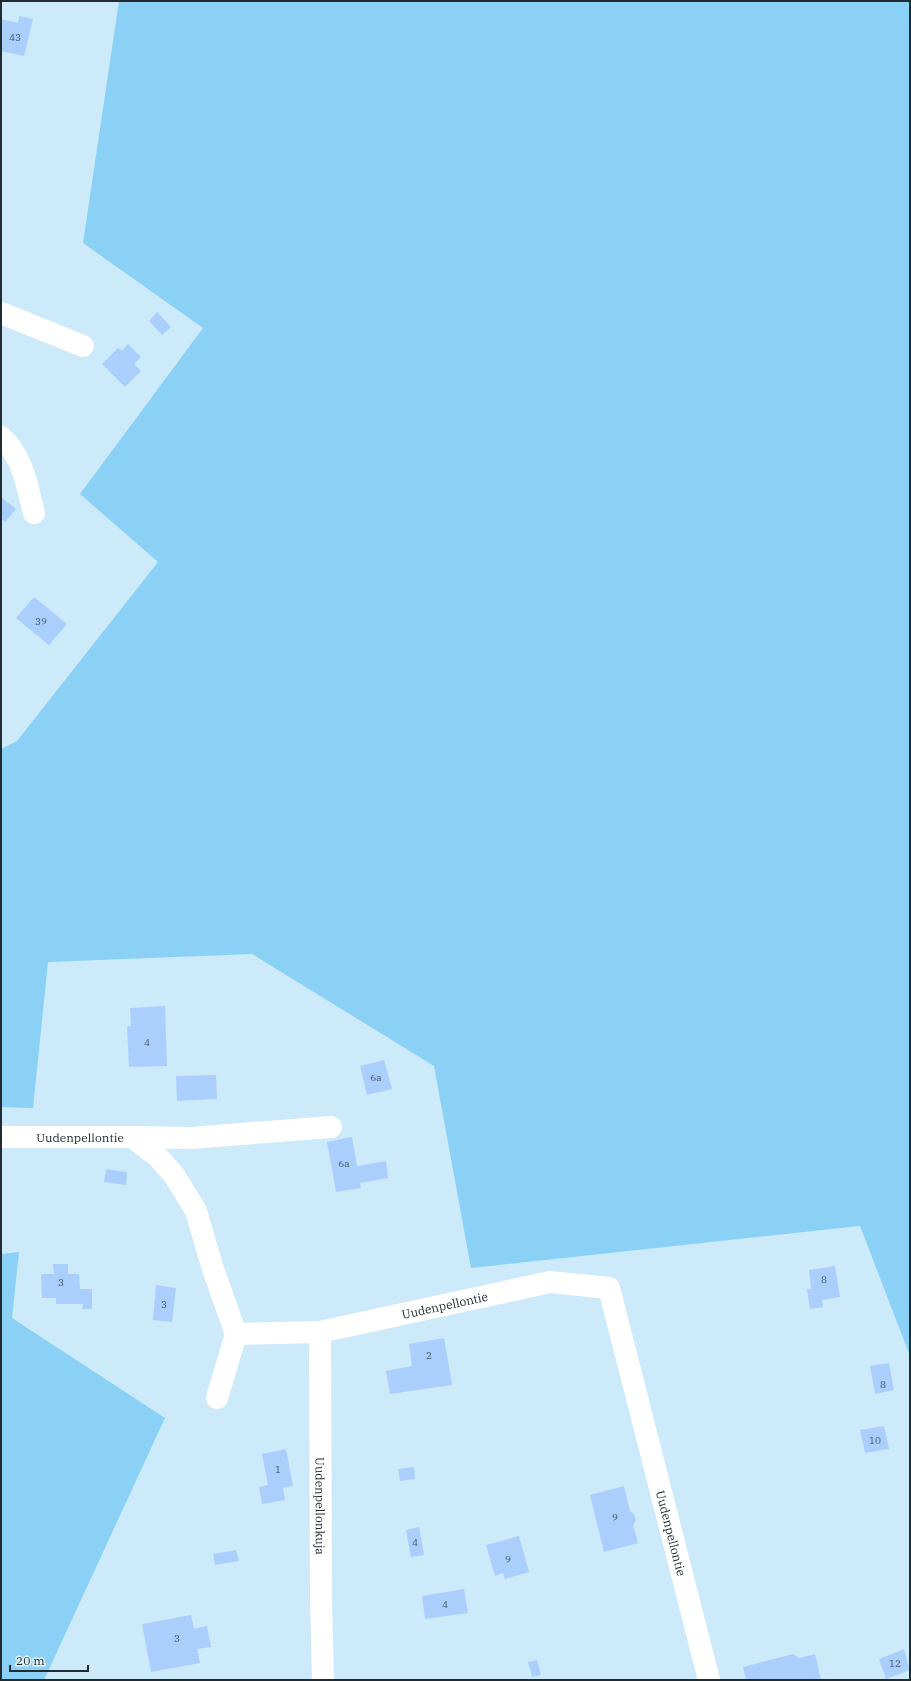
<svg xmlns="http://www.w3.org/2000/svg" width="911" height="1681" font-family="'IBM Plex Serif',serif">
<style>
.green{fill:#8ad1f5}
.building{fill:#aacffd}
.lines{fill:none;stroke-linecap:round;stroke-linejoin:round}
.minor{stroke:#fff;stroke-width:22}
.labels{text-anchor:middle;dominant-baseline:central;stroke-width:3;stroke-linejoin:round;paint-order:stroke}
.number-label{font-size:10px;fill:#435565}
.street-label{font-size:12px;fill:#212c32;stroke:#e3f5ff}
</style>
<rect width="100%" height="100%" fill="#cceafa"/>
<g class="green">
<polygon points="119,1 910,1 910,1356 860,1226 471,1268 434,1066 252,954 48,962 33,1108 1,1107 1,749 17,741 158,562 80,494 203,328 83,243"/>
<polygon points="19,1252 12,1318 165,1418 44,1680 1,1680 1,1254"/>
</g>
<g class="building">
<polygon points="19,16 33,19 24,56 1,51 1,19 18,23"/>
<polygon points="157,312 171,327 162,335 149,321"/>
<polygon points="128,344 141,357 134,364 141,371 125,387 102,364 118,348 122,351"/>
<polygon points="1,497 16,509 5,522 1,519"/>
<polygon points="34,597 67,624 49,645 16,618"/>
<polygon points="165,1006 167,1066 129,1067 127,1028 128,1026 131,1026 130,1008"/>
<polygon points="384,1060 392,1089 367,1095 360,1066"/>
<polygon points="216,1075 217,1099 177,1101 176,1076"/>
<polygon points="352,1137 357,1166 386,1161 388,1178 360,1183 361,1188 336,1192 327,1142"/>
<polygon points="106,1169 127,1172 126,1185 104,1182"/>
<polygon points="53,1264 68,1264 68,1274 79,1274 80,1289 92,1289 92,1309 82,1309 83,1304 56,1304 56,1298 42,1298 41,1274 54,1274"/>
<polygon points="835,1266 840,1297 822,1300 823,1307 810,1309 807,1289 811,1289 809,1270"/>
<polygon points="156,1285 176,1288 172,1322 153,1320"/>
<polygon points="444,1338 452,1385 390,1394 386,1371 412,1366 409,1344"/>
<polygon points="889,1363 894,1390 875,1394 870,1366"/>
<polygon points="884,1426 889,1449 865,1453 860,1430"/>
<polygon points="286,1449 293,1486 283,1488 285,1500 262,1504 259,1487 268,1485 262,1454"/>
<polygon points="414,1467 415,1479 400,1481 398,1469"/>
<polygon points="624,1486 630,1511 634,1514 636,1520 633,1525 638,1543 604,1552 590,1495"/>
<polygon points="419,1527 424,1555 411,1557 406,1530"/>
<polygon points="519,1536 529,1572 505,1579 503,1573 495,1576 486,1545"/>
<polygon points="236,1550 239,1561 215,1565 213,1554"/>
<polygon points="464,1589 468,1613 425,1619 422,1596"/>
<polygon points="191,1615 194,1629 207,1626 211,1647 197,1649 200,1663 151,1672 142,1624"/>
<polygon points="904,1649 910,1670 886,1679 879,1659"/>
<polygon points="793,1654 799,1658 815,1654 821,1680 746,1680 743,1667"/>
<polygon points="537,1660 541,1675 532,1677 528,1662"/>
</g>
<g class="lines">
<g class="minor">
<polyline points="1,313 83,346"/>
<path d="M1,437C23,456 27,486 34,513"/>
<path id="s1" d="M1,1137H132L157,1156L174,1175L196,1211L213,1269L236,1334L320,1332L550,1282L609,1288L709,1680"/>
<polyline points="132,1137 191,1138 331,1127"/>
<path id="s2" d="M320,1332L321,1598L323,1680"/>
<polyline points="217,1398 236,1334"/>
</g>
</g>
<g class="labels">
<g class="number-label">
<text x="15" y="37">43</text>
<text x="41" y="621">39</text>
<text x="147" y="1042">4</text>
<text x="376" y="1077">6a</text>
<text x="344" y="1163">6a</text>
<text x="824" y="1279">8</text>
<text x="61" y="1282">3</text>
<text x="164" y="1304">3</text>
<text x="429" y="1355">2</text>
<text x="883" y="1384">8</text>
<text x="875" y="1440">10</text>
<text x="278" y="1469">1</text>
<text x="615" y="1517">9</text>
<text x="415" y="1542">4</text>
<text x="508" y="1559">9</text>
<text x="445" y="1604">4</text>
<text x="177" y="1638">3</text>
<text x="895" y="1663">12</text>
</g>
<g class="street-label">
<text stroke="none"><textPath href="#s1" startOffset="79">Uudenpellontie</textPath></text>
<text stroke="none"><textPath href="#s1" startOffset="571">Uudenpellontie</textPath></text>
<text stroke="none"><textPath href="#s2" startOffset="174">Uudenpellonkuja</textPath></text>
<text stroke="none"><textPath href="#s1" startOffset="991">Uudenpellontie</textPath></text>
</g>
</g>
<rect width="911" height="1681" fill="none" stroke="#212c32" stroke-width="4"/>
<path d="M10 1665v6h78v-6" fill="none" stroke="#212c32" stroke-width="2"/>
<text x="16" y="1665" font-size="12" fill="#212c32" stroke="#e3f5ff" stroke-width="3" paint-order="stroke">20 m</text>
</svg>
